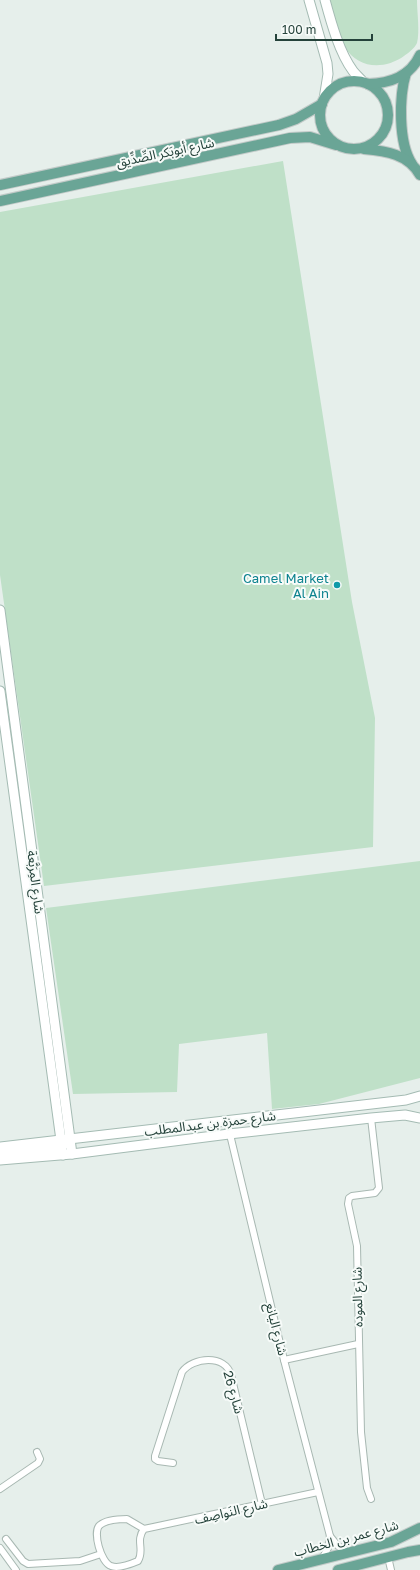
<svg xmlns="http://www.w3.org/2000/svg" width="420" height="1570" font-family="'Golos Text','Noto Sans Arabic',sans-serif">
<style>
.green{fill:#bfe0c8}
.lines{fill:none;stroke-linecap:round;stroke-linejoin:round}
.street-casing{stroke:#a8b8b2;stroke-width:8}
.secondary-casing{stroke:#a4bbb3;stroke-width:11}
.primary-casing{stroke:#c2cac8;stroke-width:12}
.street{stroke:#fff;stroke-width:6}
.secondary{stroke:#fff;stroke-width:9}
.primary{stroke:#6aa596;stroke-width:10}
.culture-dot{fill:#0f9aa8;stroke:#f7fbf9;stroke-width:1.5}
.labels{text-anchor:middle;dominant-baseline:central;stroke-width:4;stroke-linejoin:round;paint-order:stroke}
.street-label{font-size:13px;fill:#24423a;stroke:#f7fbf9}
.culture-label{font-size:13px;fill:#0d838f;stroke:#f7fbf9;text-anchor:end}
</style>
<rect width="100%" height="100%" fill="#e6efeb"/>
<g class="green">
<path d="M330,0H417C417,12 420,32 417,43C415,48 408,53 404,56C384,70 358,69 345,47C336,34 334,15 330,0Z"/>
<polygon points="283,161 352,602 375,718 373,847 44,886 0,575 0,212"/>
<polygon points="420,861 420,1078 319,1104 272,1109 267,1033 179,1044 177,1092 73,1094 46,908"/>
</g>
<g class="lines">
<g class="street-casing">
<g id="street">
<polyline points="227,1122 284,1360 330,1536 328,1548 322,1559"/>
<polyline points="284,1360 358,1344"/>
<path d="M173,1463L158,1461L155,1459V1456L182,1372C193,1357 225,1354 231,1375L262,1504"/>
<polyline points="0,1489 38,1463 40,1459 37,1452"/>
<polyline points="371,1499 367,1488 361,1432 357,1246 348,1204 349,1198 352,1196 375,1193 379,1188 371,1118"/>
<path d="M144,1529C135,1541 145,1550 138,1561C131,1564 118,1569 111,1566C101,1563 92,1531 100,1525C106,1520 120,1519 127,1519L144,1529L318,1492"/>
<polyline points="330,1536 338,1546 349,1552"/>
<polyline points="6,1539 23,1561 28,1564 80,1561 101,1554"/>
<polyline points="0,1548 16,1570"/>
<polyline points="388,1557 391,1570"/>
</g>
</g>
<g class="secondary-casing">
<g id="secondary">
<polyline points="309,0 327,63 328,74 324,99"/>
<path d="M325,0C331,22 339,52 353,71C356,75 360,78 363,82"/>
<polyline points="0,610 72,1154"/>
<polyline points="0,691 63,1155"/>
<polyline points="0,1147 406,1100 420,1096"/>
<polyline points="1,1155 58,1147 67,1143"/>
<polyline points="0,1160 72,1154 229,1134 371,1118 405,1115 420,1118"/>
</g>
</g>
<g class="primary-casing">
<g id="primary">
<path d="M406,73C399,96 398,143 412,164"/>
<circle cx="354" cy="115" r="34"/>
<path d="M368,84C390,83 410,77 420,55"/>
<path d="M364,149C386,151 408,154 420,175"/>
<polyline points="0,185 279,125 296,119 322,104"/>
<polyline points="0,201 290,138 310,137 336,145"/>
<polyline points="278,1570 391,1542 420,1528"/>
<polyline points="338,1570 408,1552 420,1550"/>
</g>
</g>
<use href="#street" class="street"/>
<use href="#secondary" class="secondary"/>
<use href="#primary" class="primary"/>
</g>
<circle class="culture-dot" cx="337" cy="585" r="4"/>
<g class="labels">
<g class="street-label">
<text transform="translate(165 152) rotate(-12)">شارع أبوبَكر الصِّدِّيق</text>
<text transform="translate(36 882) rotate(83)">شارع المِرَبَّعة</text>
<text transform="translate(210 1123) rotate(-7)">شارع حمزة بن عبدالمطلب</text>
<text transform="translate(357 1297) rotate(-91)">شارع الموده</text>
<text transform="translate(277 1329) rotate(76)">شارع اليانع</text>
<text transform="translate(234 1392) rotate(74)">شارع 26</text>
<text transform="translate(231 1511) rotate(-13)">شارع النَواصِف</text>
<text transform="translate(346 1538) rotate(-15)">شارع عمر بن الخطاب</text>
</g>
<g class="culture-label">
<text x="329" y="578">Camel Market<tspan x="329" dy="15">Al Ain</tspan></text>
</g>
</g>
<path d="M276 34v6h96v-6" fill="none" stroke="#24423a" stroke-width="2"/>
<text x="282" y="34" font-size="12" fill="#24423a" stroke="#f7fbf9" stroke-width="3" paint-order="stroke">100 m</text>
</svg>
